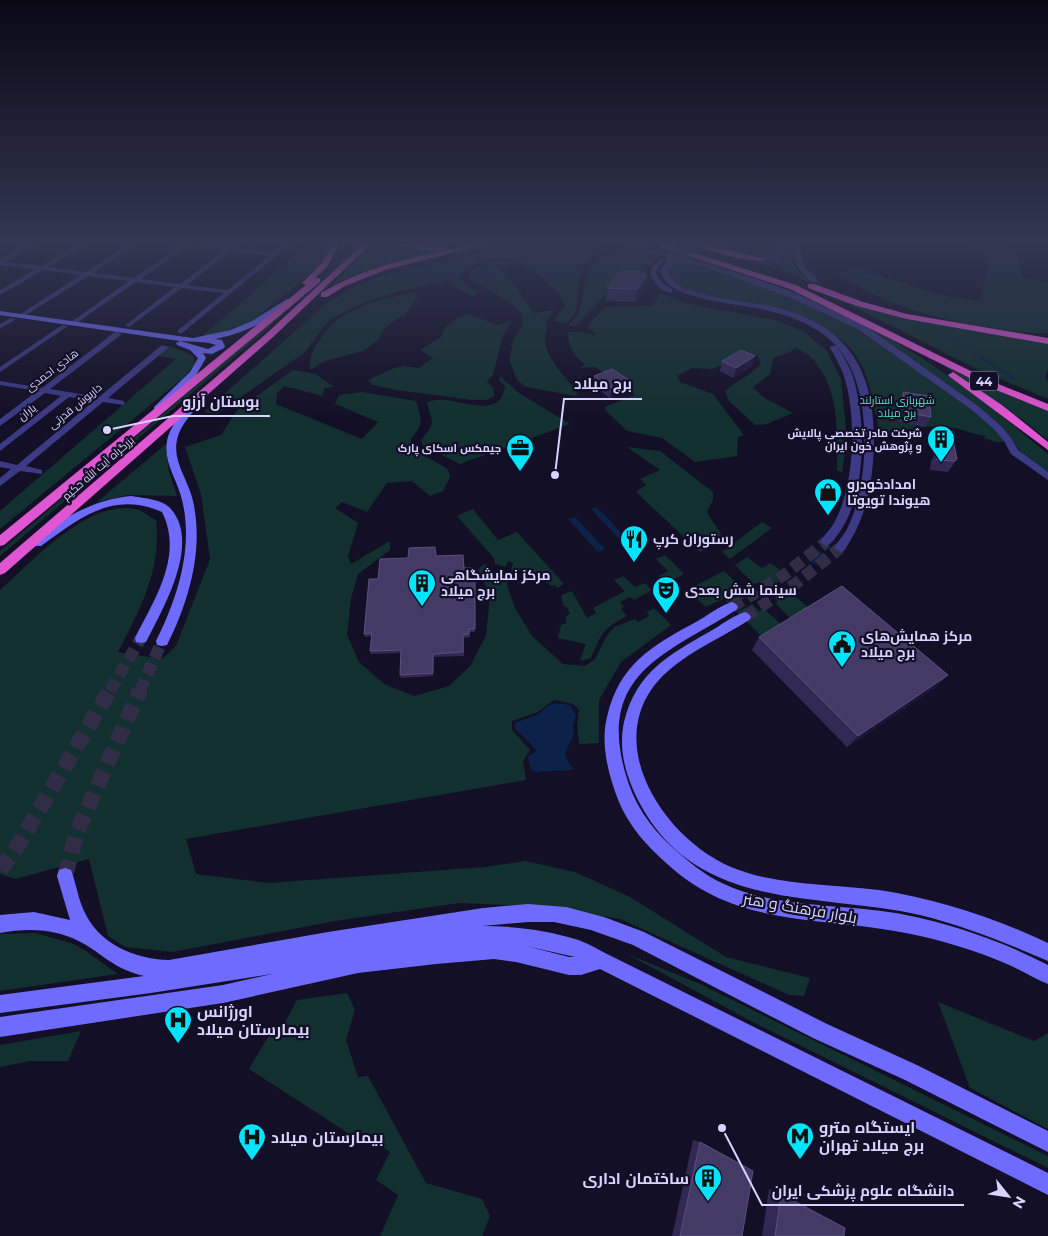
<svg xmlns="http://www.w3.org/2000/svg" width="1048" height="1236" font-family="Montserrat,Cairo,sans-serif">
<style>
.green{fill:#12302f}
.water{fill:#0c2248}
.lines{fill:none;stroke-linecap:round;stroke-linejoin:round}
.stream-far1{stroke:#0c2248;stroke-width:1}
.stream{stroke:#0c2248;stroke-width:2}
.tertiary-tunnel{stroke:#312d47;stroke-width:12;stroke-dasharray:12 6;stroke-linecap:butt}
.secondary-tunnel-far1{stroke:#312d47;stroke-width:12;stroke-dasharray:12 6;stroke-linecap:butt}
.secondary-tunnel{stroke:#312d47;stroke-width:16;stroke-dasharray:16 8;stroke-linecap:butt}
.minor{fill:#3d3a85;fill-rule:evenodd}
.tertiary{fill:#3d3a85;fill-rule:evenodd}
.secondary{fill:#6f6bff;fill-rule:evenodd}
.trunk{fill:#e055d1;fill-rule:evenodd}
.tertiary-bridge{stroke:#3d3a85;stroke-width:8}
.wall{fill:#312854}
.shaded-wall{fill:#1d163a}
.building{fill:#433a66;stroke:#5a527e}
.labels{text-anchor:middle;dominant-baseline:central;stroke-width:4.5;stroke-linejoin:round;paint-order:stroke}
.far-street-label{font-size:11px;fill:#d9d4ff;stroke:#130f26}
.far-park-label{font-size:11px;fill:#5fe0c0;stroke:#130f26}
.far-poi-label{font-size:11px;font-weight:bold;fill:#d9d4ff;stroke:#130f26;text-anchor:end}
.shield{fill:#130f26;stroke:#9e99be;stroke-width:1}
.shield-label{font-size:12px;font-weight:bold;fill:#d9d4ff}
.poi-label{font-size:14px;font-weight:bold;fill:#d9d4ff;stroke:#130f26;text-anchor:start}
.near-street-label{font-size:16px;fill:#d9d4ff;stroke:#130f26}
.near-poi-label{font-size:16px;font-weight:bold;fill:#d9d4ff;stroke:#130f26;text-anchor:start}
.leader{fill:none;stroke:#d9d4ff;stroke-width:2}
.callout-dot{fill:#d9d4ff;stroke:#130f26;stroke-width:2}
.callout-label{font-size:15px;text-anchor:middle;font-weight:bold;fill:#d9d4ff;stroke:#130f26;stroke-width:4.5;stroke-linejoin:round;paint-order:stroke}
</style>
<rect width="100%" height="100%" fill="#130f26"/>
<g class="green">
<polygon points="310,243 333,243 318,267 250,323 234,329 200,338"/>
<polygon points="360,243 363,243 260,335 0,556 0,551 300,298"/>
<path d="M372,243C401,243 428,250 457,249L373,268L333,284Z"/>
<path d="M519,243H598C596,255 588,260 582,270C573,288 584,308 567,323L555,321V319L565,305C560,290 534,269 520,262C504,254 468,259 459,276L463,283L477,292L476,295L473,297L452,286L448,280L396,292L360,304L331,319L324,326L305,352L217,414L204,412L328,302L352,288L382,276Z"/>
<path d="M623,243C659,243 702,260 736,272C760,281 784,287 808,297C897,335 974,391 1048,454V472L1025,457L1000,426L886,341L764,282L715,267Z"/>
<path d="M702,243H773L785,249C770,267 721,248 702,243Z"/>
<path d="M970,243L1006,244L1018,254L1023,278L1048,282V333C1006,334 938,320 898,305C876,296 854,283 833,272H845L855,268L940,295L980,301L989,259Z"/>
<polygon points="626,249 659,257 646,270 648,282 619,280 579,323 575,326 568,326 579,313 586,278 594,263 601,256"/>
<path d="M792,250L794,251C795,256 795,262 796,267C803,284 846,293 862,301L748,259C761,260 784,264 792,250Z"/>
<path d="M678,259L704,266L775,291L859,327L971,407L997,429L1005,442H996L984,438L986,436C975,435 965,430 955,428C930,424 904,428 881,438C875,415 872,389 863,368C843,319 770,311 725,301C702,295 684,293 667,276V269Z"/>
<path d="M493,262L514,263L499,268L514,284L534,313L554,310L546,322C547,329 546,332 545,338C543,355 568,380 578,393L576,396L526,387L517,380L509,360L514,339L523,324L521,313L506,300L469,278L470,272L477,267Z"/>
<polygon points="795,282 854,304 917,321 1048,342 1048,369 1045,377 1048,383 1048,399 979,370 850,305"/>
<path d="M415,292L417,298L406,314L396,319L384,329L378,340L363,351L325,361L310,370C309,356 313,350 321,338C342,307 380,299 415,292Z"/>
<path d="M660,293L689,304L775,320L803,331L827,351L841,379L847,438L842,473L837,470C837,432 840,388 812,358C808,354 801,351 796,347L790,352L773,358L770,374L753,387L763,397L793,413L767,424L755,425L729,401L725,391C737,380 751,376 761,363L758,356L743,354L713,369L692,368L677,376L680,382L713,394L744,435L738,437L737,456L695,462L662,438L627,431L606,411L605,407L635,395L595,367L580,368L585,365C574,356 568,347 568,332H580L596,335L587,326L605,307L653,306Z"/>
<polygon points="468,314 497,325 511,321 502,338 493,375 487,381 494,389 494,396 487,400 472,400 396,390 373,385 368,380 394,368 403,366 419,368 433,358 420,350 441,337 445,327 457,318"/>
<polygon points="168,346 183,351 193,356 195,364 183,378 0,529 0,511 176,359 157,356"/>
<polygon points="941,364 997,390 1048,410 1048,440 1003,405"/>
<path d="M293,370L316,374L334,387L324,388L323,396L284,386L277,393L276,404L362,439L378,422L335,404L339,395L362,392L416,401C422,421 424,423 411,439V448L448,469L450,477L443,491L430,496L412,481L387,483L367,512L342,502L335,508L358,523L348,557L351,564L390,541V550L358,574L351,599L347,635L359,662L384,684L414,696L449,686L470,666L481,645L486,636L490,596L478,569L485,564L496,573L506,576L508,588L515,608L532,636L563,664L585,666L595,659L606,637L614,627L635,619L638,622L649,616L647,612L654,608L671,625L621,662L599,700V743L579,744L577,725L579,710L573,704L554,700L538,712L512,721V730L530,750L523,761L526,780L186,839L196,874L268,883L485,867L526,861L575,872L630,897L726,957L810,978L804,996L789,995L620,919L553,907L459,903L335,921L173,952L125,947L108,936L89,859L15,879L0,874V590C33,561 91,496 139,510C144,512 150,517 156,520C162,568 140,610 118,652L162,659L176,646L210,559L201,494L185,447L221,435L237,410Z"/>
<path d="M500,376L519,393L570,424L460,464L423,446L421,440C436,421 433,425 427,403C448,389 500,427 505,386L499,380Z"/>
<polygon points="166,444 169,472 177,496 128,495 97,502"/>
<path d="M627,447L660,451L713,492V500L707,512C721,538 734,536 700,552L636,492L646,485L640,479L660,470Z"/>
<polygon points="473,509 498,540 517,532 564,584 557,588 555,585 551,586 545,581 547,579 539,574 537,576 520,569 518,572 511,570 513,563 508,561 505,567 495,564 493,557 457,516"/>
<polygon points="762,522 772,528 730,559 722,552"/>
<polygon points="665,555 684,574 667,583 659,576 668,571 656,559"/>
<polygon points="747,557 762,568 770,563 787,574 778,580 779,582 767,588 760,582 754,584 735,565"/>
<polygon points="724,571 743,589 738,592 745,598 732,606 723,599 706,607 687,590"/>
<path d="M623,576L635,587L645,583L652,590L634,600L630,597L620,602L624,607L621,609L627,616C602,629 602,633 591,658L580,661L586,644L558,638L561,625L566,623V616L570,614L567,607H564L561,595L572,591L587,618L596,613L593,608L625,591L614,580Z"/>
<polygon points="785,587 810,609 792,620 775,603 779,600 771,593"/>
<polygon points="752,604 759,611 764,609 782,625 761,636 737,612"/>
<polygon points="35,933 71,943 83,949 118,974 0,991 0,934"/>
<polygon points="627,954 698,983 1048,1156 1048,1168 749,1020"/>
<polygon points="347,993 355,1010 346,1040 358,1077 368,1076 426,1183 482,1199 490,1216 482,1236 380,1236 398,1195 376,1180 390,1152 369,1138 362,1142 249,1069 272,1030 282,1028 297,1000"/>
<polygon points="938,1002 1034,1041 1048,1033 1048,1129 970,1088"/>
<polygon points="81,1031 68,1061 31,1061 0,1067 0,1045"/>
</g>
<g class="water">
<polygon points="597,507 627,539 621,541 591,509"/>
<polygon points="575,517 605,549 598,552 568,519"/>
<polygon points="816,549 827,555 830,560 826,565 816,565 807,559 807,552"/>
<polygon points="555,703 570,705 576,715 573,727 574,734 565,753 568,762 574,770 534,772 530,767 528,756 537,751 515,728 515,723 539,714 546,707"/>
</g>
<g class="lines">
<g class="stream-far1">
<polyline points="776,243 783,248"/>
<polyline points="833,275 896,305"/>
<polyline points="939,331 982,358"/>
</g>
<polyline class="stream" points="980,357 1013,378"/>
<g class="tertiary-tunnel">
<polyline points="732,607 784,575 826,542"/>
<polyline points="745,617 795,584 840,548"/>
</g>
<g class="secondary-tunnel-far1">
<polyline points="110,691 141,638"/>
<polyline points="140,691 162,641"/>
</g>
<g class="secondary-tunnel">
<polyline points="0,870 17,847 110,690"/>
<polyline points="65,876 77,832 140,690"/>
</g>
<g class="minor">
<path d="M29,243H37L5,262L41,266L80,243H88L48,267L86,272L131,243H139L93,273L134,278L181,246L171,243H193L228,248L234,243H241L235,248L273,253L285,243H292L181,334L177,332L178,330L224,293L182,288L129,327L125,325L127,324L175,287L136,282L75,324H71V322L129,281L88,276L23,317H19V315L81,275L43,270L0,295V290L36,269L0,265V259ZM188,246L224,251L180,284L141,279ZM230,251L269,256L228,290L187,285Z"/>
<polygon points="11,318 16,319 0,329 0,324"/>
<polygon points="62,325 68,326 0,372 0,367"/>
<polygon points="115,332 122,334 50,389 99,397 162,345 169,347 108,398 124,401 124,405 103,402 26,466 42,470 42,474 20,471 0,486 0,478 11,469 0,467 0,461 17,465 94,401 69,397 0,451 0,444 61,396 45,393 0,426 0,419 37,391 0,385 0,381 42,388"/>
</g>
<g class="tertiary">
<path d="M783,243H789L790,249C783,258 768,264 758,259L776,254L784,249Z"/>
<polygon points="792,243 798,243 805,268 817,278 817,282 811,282 798,268"/>
<polygon points="631,245 709,265 759,280 797,294 864,325 978,406 1001,426 1011,438 1018,450 1048,472 1048,480 1011,454 1004,441 995,430 972,410 858,329 791,298 753,284 705,267 629,248 628,247"/>
<path d="M661,259L664,261L657,269L656,274L662,283L672,289V293C661,293 655,283 650,274L652,267Z"/>
<path d="M667,262L672,263L667,271C673,286 688,290 703,294C725,300 748,302 770,306C842,322 873,363 874,435C874,477 868,516 844,551L840,552L834,548C838,541 843,536 847,529C862,499 866,458 864,425C860,360 833,326 769,311C746,305 721,304 698,297C681,293 667,288 660,271Z"/>
<path d="M831,346H837C845,359 853,372 856,388C866,430 865,497 839,533C835,538 832,544 826,546L820,542C824,535 830,530 834,523C854,487 856,426 847,387C844,372 837,360 830,348Z"/>
</g>
<g class="secondary">
<path d="M287,299L294,301C275,319 241,334 215,339L222,340L225,346L224,348L212,354L203,353L206,358L196,375L160,411H154V407L190,372L198,358L190,350L177,345L176,343L180,341L0,315V311L193,338L231,330L252,321ZM180,341C193,342 205,341 216,345L208,349Z"/>
<path d="M205,390L209,393C199,407 181,421 177,440C172,461 189,481 193,501C204,550 189,601 167,645L162,646L157,645L156,641C177,599 194,548 182,500C178,481 163,462 167,441C171,422 189,405 202,391Z"/>
<path d="M131,496C142,498 163,499 171,509C201,544 163,608 146,642L141,643L136,642L135,638C154,600 184,556 162,512C112,491 81,517 41,546H33L31,543C36,537 44,533 50,528C76,511 100,499 131,496Z"/>
<path d="M732,602L736,604L738,607L736,610C669,653 597,672 625,772C633,802 649,826 672,847C688,861 704,875 724,884C780,910 847,903 906,915C955,925 1004,942 1048,965V984C1034,978 1021,970 1007,964C975,950 941,940 906,933C817,915 737,929 665,862C646,845 629,826 619,802C609,777 600,745 607,717C619,665 651,646 696,622C707,616 719,606 732,602Z"/>
<path d="M745,612L749,614L751,617L749,620C720,639 682,654 658,681C602,745 665,839 731,867C776,886 831,884 879,890C938,899 995,918 1048,943V961C1006,943 965,926 920,915C818,892 697,913 639,802C626,777 618,750 624,722C636,673 668,655 709,632C720,626 732,616 745,612Z"/>
<path d="M65,868L71,870C76,883 78,898 84,911C99,944 134,959 169,960L328,932L483,908L528,904L566,907L604,917L644,932L827,1024L919,1066L1048,1131V1152L905,1080L813,1038L633,945L591,930L554,922H528L482,926C513,926 546,930 575,939C586,942 597,949 607,954L1048,1173V1195L600,969L581,975H569L516,962L494,959L436,964L358,973L223,1003L0,1037V1017L223,985L272,974L151,993L0,1013V995L144,976C118,970 108,959 86,945C61,929 29,927 0,933V915L34,912L70,920L57,876L59,870ZM526,946L575,957H569Z"/>
</g>
<g class="trunk">
<polygon points="334,243 341,243 326,268 315,278 320,278 320,282 4,545 0,546 0,535 306,285 302,283 320,265"/>
<polygon points="364,243 372,243 272,338 5,573 0,575 0,563 266,334"/>
<path d="M394,243L444,247H447V250L477,243H491L385,270L345,286L327,297H321V293C359,270 400,260 443,251L423,250Z"/>
<polygon points="650,243 662,243 796,285 991,381 1048,404 1048,411 984,385 790,289"/>
<path d="M690,243H703L765,259C755,265 701,249 690,243Z"/>
<polygon points="808,284 814,284 863,302 907,314 1048,338 1048,344 907,319 857,306 808,288"/>
<polygon points="953,372 1002,405 1048,442 1048,450 950,377 948,375"/>
</g>
<polyline class="tertiary-bridge" points="669,263 698,243"/>
</g>
<g class="wall">
<polygon points="646,276 644,289 635,302 606,301 607,288"/>
<polygon points="722,361 752,366 733,378 720,371"/>
<polygon points="594,376 629,380 628,390 610,398 593,386"/>
<polygon points="903,392 931,417 925,427 898,422 898,402"/>
<polygon points="938,450 957,459 950,469 948,472 930,470 931,461"/>
<polygon points="435,547 436,556 464,568 472,568 475,632 470,632 470,637 464,638 464,656 434,657 433,676 401,678 400,675 401,653 371,654 370,651 372,636 365,637 364,634 378,579 408,558"/>
<polygon points="759,637 948,675 936,687 847,747 752,650"/>
<polygon points="693,1140 700,1142 742,1236 672,1236"/>
<polygon points="769,1189 781,1194 844,1236 762,1236"/>
</g>
<g class="shaded-wall">
<polygon points="646,276 644,289 635,302 637,289"/>
<polygon points="755,356 752,366 733,378 736,368"/>
<polygon points="629,380 628,390 610,398 612,388"/>
<polygon points="948,675 936,687 847,747 858,736"/>
</g>
<g class="building">
<polygon points="621,271 639,271 646,276 637,289 607,288"/>
<polygon points="741,350 755,356 736,368 722,361"/>
<polygon points="612,369 629,380 612,388 594,376"/>
<polygon points="903,392 929,396 931,417 904,412"/>
<polygon points="945,441 951,441 954,444 957,459 955,461 937,460 938,450"/>
<polygon points="435,547 436,556 463,555 464,568 472,568 472,576 475,576 475,629 469,629 469,634 463,635 463,652 433,654 433,673 400,675 401,650 370,651 372,633 364,634 369,579 378,579 380,559 408,558 409,548"/>
<polygon points="842,586 948,675 858,736 759,637"/>
<polygon points="700,1142 753,1171 742,1236 680,1236"/>
<polygon points="781,1194 845,1228 844,1236 775,1236"/>
</g>
<linearGradient id="sky" x2="0" y2="1"><stop stop-color="#0a0815"/><stop offset="0.58" stop-color="#333752"/><stop offset="1" stop-color="#333752" stop-opacity="0"/></linearGradient>
<rect width="1048" height="417" fill="url(#sky)"/>
<defs>
<g id="building-pin" transform="scale(1.4375)"><path d="M0 17L-7.5 6A9.5 9.5 0 1 1 7.5 6Z" fill="#00e5ff" stroke="#130f26"/><path d="M-4-6H4V6H1V3H-1V6H-4ZM-2.5-4.3h1.7v1.8h-1.7ZM.8-4.3h1.7v1.8H.8ZM-2.5-1h1.7V.8h-1.7ZM.8-1h1.7V.8H.8Z" fill="#111"/></g>
<g id="office-pin" transform="scale(1.4375)"><path d="M0 17L-7.5 6A9.5 9.5 0 1 1 7.5 6Z" fill="#00e5ff" stroke="#130f26"/><path d="M-6-3h4V-5.5h4V-3h4V5H-6ZM-1-4.5V-3h2v-1.5ZM-6 0V1H6V0Z" fill="#111"/></g>
<g id="shop-pin" transform="scale(1.4375)"><path d="M0 17L-7.5 6A9.5 9.5 0 1 1 7.5 6Z" fill="#00e5ff" stroke="#130f26"/><path d="M-5-2.5h2.3a2.7 3.5 0 0 1 5.4 0H5L5.5 6h-11ZM-1.5-2.5h3a1.5 2.3 0 0 0-3 0Z" fill="#111"/></g>
<g id="restaurant-pin" transform="scale(1.4375)"><path d="M0 17L-7.5 6A9.5 9.5 0 1 1 7.5 6Z" fill="#00e5ff" stroke="#130f26"/><path d="M-5-6h1v4h1v-4h1v4h1v-4h1v5L-1.5 .5V6h-2V.5L-5-1ZM5-6V6H3V1.5H1.5Q1.5-4 5-6Z" fill="#111"/></g>
<g id="theatre-pin" transform="scale(1.4375)"><path d="M0 17L-7.5 6A9.5 9.5 0 1 1 7.5 6Z" fill="#00e5ff" stroke="#130f26"/><path d="M-5-5.5Q0-4 5-5.5V0Q5 5 0 6Q-5 5-5 0ZM-3.3-2.5H-1v1.5H-3.3ZM1-2.5H3.3v1.5H1ZM-2.8 1Q0 5.5 2.8 1Z" fill="#111"/></g>
<g id="civic-pin" transform="scale(1.4375)"><path d="M0 17L-7.5 6A9.5 9.5 0 1 1 7.5 6Z" fill="#00e5ff" stroke="#130f26"/><path d="M-.6-6.5H3V-4.5H.6V-3L4-1V1h2V6H-6V1h2V-1L-.6-3ZM-1.2 2.5V6h2.4V2.5Z" fill="#111"/></g>
<g id="hospital-pin" transform="scale(1.4375)"><path d="M0 17L-7.5 6A9.5 9.5 0 1 1 7.5 6Z" fill="#00e5ff" stroke="#130f26"/><path d="M-5-5h3v3.5h4V-5h3V5h-3V1.5h-4V5h-3Z" fill="#111"/></g>
<g id="metro-pin" transform="scale(1.4375)"><path d="M0 17L-7.5 6A9.5 9.5 0 1 1 7.5 6Z" fill="#00e5ff" stroke="#130f26"/><path d="M-5.5 5V-5H-3L0 0L3-5H5.5V5H3V-.5L0 4L-3-.5V5Z" fill="#111"/></g>
</defs>
<g fill-rule="evenodd">
<use href="#building-pin" x="941" y="439"/>
<use href="#office-pin" x="520" y="448"/>
<use href="#shop-pin" x="828" y="492"/>
<use href="#restaurant-pin" x="634" y="539"/>
<use href="#building-pin" x="422" y="583"/>
<use href="#theatre-pin" x="666" y="590"/>
<use href="#civic-pin" x="842" y="644"/>
<use href="#hospital-pin" x="178" y="1020"/>
<use href="#metro-pin" x="800" y="1136"/>
<use href="#hospital-pin" x="252" y="1137"/>
<use href="#building-pin" x="708" y="1178"/>
</g>
<g class="labels">
<g class="far-street-label">
<text transform="translate(52 370) rotate(-37)">هادی احمدی</text>
<text transform="translate(75 406) rotate(-39)">داریوش قدرتی</text>
<text transform="translate(27 412) rotate(-38)">یاران</text>
<text transform="translate(98 468) rotate(-41)">بزرگراه آیت الله حکیم</text>
</g>
<g class="far-park-label">
<text x="897" y="400">شهربازی استارلند<tspan x="897" dy="13">برج میلاد</tspan></text>
</g>
<g class="far-poi-label">
<text x="922" y="433">شرکت مادر تخصصی پالایش<tspan x="922" dy="13">و پژوهش خون ایران</tspan></text>
<text x="501" y="448">جیمکس اسکای پارک</text>
</g>
<rect class="shield" x="970" y="371.5" width="28" height="19" rx="4"/>
<g class="shield-label">
<text x="984" y="381">44</text>
</g>
<g class="poi-label">
<text x="847" y="484">امدادخودرو<tspan x="847" dy="16">هیوندا تویوتا</tspan></text>
<text x="653" y="539">رستوران کرپ</text>
<text x="441" y="575">مرکز نمایشگاهی<tspan x="441" dy="16">برج میلاد</tspan></text>
<text x="685" y="590">سینما شش بعدی</text>
<text x="861" y="636">مرکز همایش‌های<tspan x="861" dy="16">برج میلاد</tspan></text>
</g>
<g class="near-street-label">
<text transform="translate(800 908) rotate(10)">بلوار فرهنگ و هنر</text>
</g>
<g class="near-poi-label">
<text x="197" y="1011">اورژانس<tspan x="197" dy="18">بیمارستان میلاد</tspan></text>
<text x="819" y="1127">ایستگاه مترو<tspan x="819" dy="18">برج میلاد تهران</tspan></text>
<text x="271" y="1137">بیمارستان میلاد</text>
<text x="689" y="1178" text-anchor="end">ساختمان اداری</text>
</g>
</g>
<path class="leader" d="M555 475L564 399H642M107 430L173 416H270M722 1128L762 1205H964"/>
<g class="callout-dot">
<circle cx="555" cy="475" r="5"/>
<circle cx="107" cy="430" r="5"/>
<circle cx="722" cy="1128" r="5"/>
</g>
<g class="callout-label">
<text x="603" y="389">برج میلاد</text>
<text x="221" y="407">بوستان آرزو</text>
<text x="863" y="1196">دانشگاه علوم پزشکی ایران</text>
</g>
<g transform="translate(1008 1196) rotate(120)" stroke="#130f26" stroke-width="4" paint-order="stroke">
<path d="M0-4L9 19L0 12L-9 19Z" fill="#d9d4ff"/>
<text y="-8" font-size="14" font-weight="bold" text-anchor="middle" fill="#d9d4ff">N</text>
</g>
</svg>
